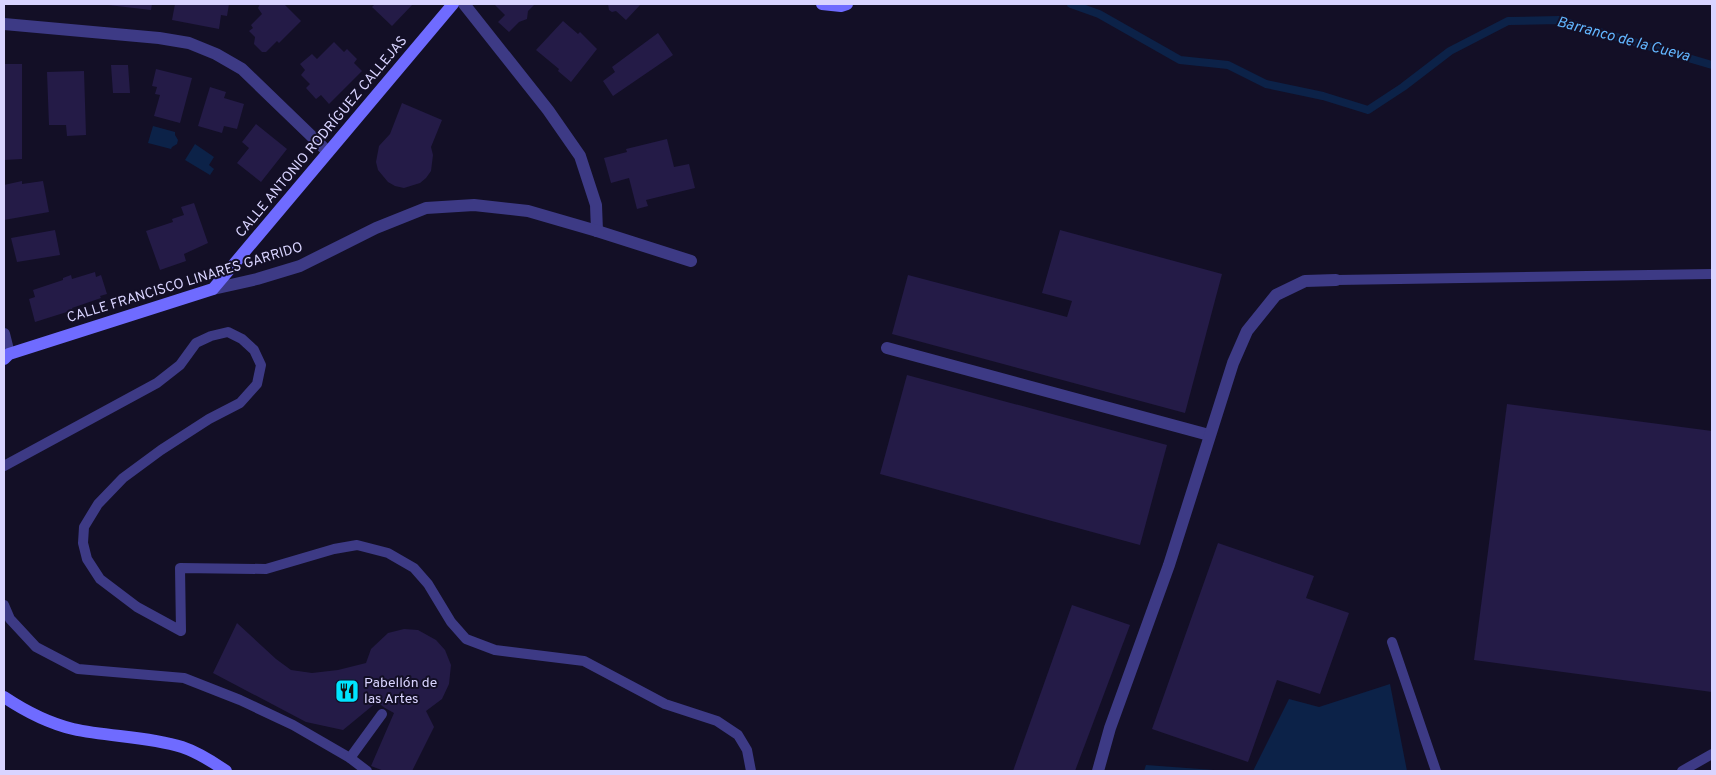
<svg xmlns="http://www.w3.org/2000/svg" width="1716" height="775" font-family="Overpass,sans-serif">
<style>
.water{fill:#0c2248}
.lines{fill:none;stroke-linecap:round;stroke-linejoin:round}
.stream{stroke:#0c2248;stroke-width:8}
.building{fill:#241b47}
.lane{stroke:#3d3a85;stroke-width:10}
.street{stroke:#3d3a85;stroke-width:12}
.secondary{stroke:#6f6bff;stroke-width:12}
.labels{text-anchor:middle;dominant-baseline:central;stroke-width:4;stroke-linejoin:round;paint-order:stroke}
.street-label{font-size:14px;fill:#d9d4ff;stroke:#130f26}
.poi-label{font-size:14px;fill:#d9d4ff;stroke:#130f26;text-anchor:start}
.water-label{font-size:15px;font-style:italic;fill:#62b6ff;stroke:#130f26}
</style>
<rect width="100%" height="100%" fill="#130f26"/>
<g class="water">
<polygon points="153,126 175,132 175,135 178,140 177,144 172,147 171,149 148,143"/>
<polygon points="195,144 214,157 209,165 214,169 210,175 185,160"/>
<polygon points="1390,684 1407,771 1253,771 1289,699 1319,707"/>
<polygon points="1146,765 1227,771 1144,771"/>
</g>
<g class="lines">
<polyline class="stream" points="1071,4 1099,14 1180,60 1228,65 1266,84 1323,96 1368,110 1403,87 1450,51 1508,21 1559,20 1712,65"/>
</g>
<g class="building">
<polygon points="108,4 152,4 151,10 108,5"/>
<polygon points="175,4 229,4 227,16 221,15 219,29 172,20"/>
<polygon points="260,4 284,4 301,21 279,43 277,41 266,52 262,52 254,44 255,37 249,31 253,28 251,25 262,14 258,8"/>
<polygon points="375,4 413,4 392,26 372,7"/>
<polygon points="494,4 535,4 528,11 527,19 519,22 509,32 498,22 505,15"/>
<polygon points="608,4 641,4 626,20 616,11 612,12 609,10"/>
<polygon points="563,21 578,34 580,32 597,49 571,82 558,71 559,69 536,50"/>
<polygon points="658,33 673,55 613,96 603,81 615,72 612,67"/>
<polygon points="334,42 344,52 347,49 357,59 354,63 362,71 329,104 321,95 316,99 306,88 310,84 301,75 305,70 300,64 312,54 317,59"/>
<polygon points="4,64 22,64 22,159 4,160"/>
<polygon points="111,65 128,65 130,93 113,93"/>
<polygon points="156,69 192,78 180,123 154,116 160,95 155,94 157,87 152,86"/>
<polygon points="84,71 86,135 67,136 66,125 49,125 47,72"/>
<polygon points="210,87 226,92 224,98 244,104 237,129 224,126 222,133 198,126"/>
<polygon points="402,103 442,120 431,147 433,155 431,171 426,178 420,183 404,188 395,186 388,182 378,170 376,162 379,146 390,134"/>
<polygon points="256,124 287,149 261,182 237,163 249,148 242,142"/>
<polygon points="667,139 674,167 689,164 695,188 646,200 648,206 637,209 629,178 611,183 604,158 627,152 626,149"/>
<polygon points="22,181 22,184 43,181 49,212 4,220 4,185"/>
<polygon points="194,203 208,243 184,254 186,261 160,270 146,231 173,222 172,219 184,215 181,207"/>
<polygon points="55,230 60,255 17,262 11,238"/>
<polygon points="1060,230 1222,274 1185,413 892,334 908,275 1067,317 1072,301 1042,293"/>
<polygon points="95,272 96,277 101,275 107,294 100,296 101,298 72,308 73,310 35,322 29,299 35,297 33,290 63,280 63,278 71,275 72,279"/>
<polygon points="907,375 1167,445 1140,545 880,474"/>
<polygon points="1507,404 1712,431 1712,692 1474,660"/>
<polygon points="1218,543 1314,576 1306,598 1349,613 1320,694 1277,680 1248,762 1152,729"/>
<polygon points="1072,605 1130,625 1075,771 1013,771"/>
<polygon points="237,623 276,659 291,670 312,673 338,670 366,663 371,649 388,633 404,629 418,630 436,640 445,650 451,665 449,684 442,699 426,711 434,727 412,771 384,771 371,766 394,713 385,708 377,702 343,730 306,722 213,673"/>
</g>
<g class="lines">
<g class="lane">
<polyline points="1336,280 1712,274"/>
<polyline points="4,466 157,383 180,365 196,343 211,336 228,332 242,339 254,350 261,365 257,384 240,403 209,419 161,450 123,478 98,504 84,527 83,543 87,559 100,579 137,607 181,631 180,568 266,569 334,549 357,545 388,553 414,568 428,584 451,622 466,639 495,650 584,661 665,704 717,721 738,735 747,750 751,771"/>
<polyline points="4,605 10,619 36,647 78,669 184,678 240,700 293,725 350,758 367,771"/>
<polyline points="1392,642 1436,771"/>
<polyline points="350,758 382,714"/>
<polyline points="1682,771 1712,754"/>
</g>
<g class="street">
<polyline points="464,4 548,110 580,156 596,205 597,231"/>
<polyline points="4,24 159,38 189,43 216,54 242,69 328,152"/>
<polyline points="213,289 257,279 300,266 376,228 426,208 474,205 528,211 597,231 691,261"/>
<polyline points="4,334 9,354"/>
<polyline points="887,348 1209,435"/>
<polyline points="1098,771 1110,728 1169,565 1233,363 1247,331 1276,295 1305,281 1336,280"/>
</g>
<g class="secondary">
<polyline points="822,4 841,6 847,4"/>
<polyline points="4,359 9,354 213,289 453,4"/>
<path d="M4,697C25,711 48,723 73,729C109,737 147,736 182,747C197,752 213,762 226,771"/>
</g>
</g>
<defs>
<g id="restaurant-square" transform="scale(1.25)"><rect x="-9" y="-9" width="18" height="18" rx="4" fill="#00e5ff" stroke="#130f26"/><path d="M-5-6h1v4h1v-4h1v4h1v-4h1v5L-1.5 .5V6h-2V.5L-5-1ZM5-6V6H3V1.5H1.5Q1.5-4 5-6Z" fill="#111"/></g>
</defs>
<g fill-rule="evenodd">
<use href="#restaurant-square" x="347" y="691"/>
</g>
<g class="labels">
<g class="street-label">
<text transform="translate(322 137) rotate(-50)">CALLE ANTONIO RODRÍGUEZ CALLEJAS</text>
<text transform="translate(185 283) rotate(-17)">CALLE FRANCISCO LINARES GARRIDO</text>
</g>
<g class="poi-label">
<text x="364" y="683">Pabellón de<tspan x="364" dy="16">las Artes</tspan></text>
</g>
<g class="water-label">
<text transform="translate(1623 40) rotate(15)">Barranco de la Cueva</text>
</g>
</g>
<rect width="1716" height="775" fill="none" stroke="#d9d4ff" stroke-width="10"/>
</svg>
